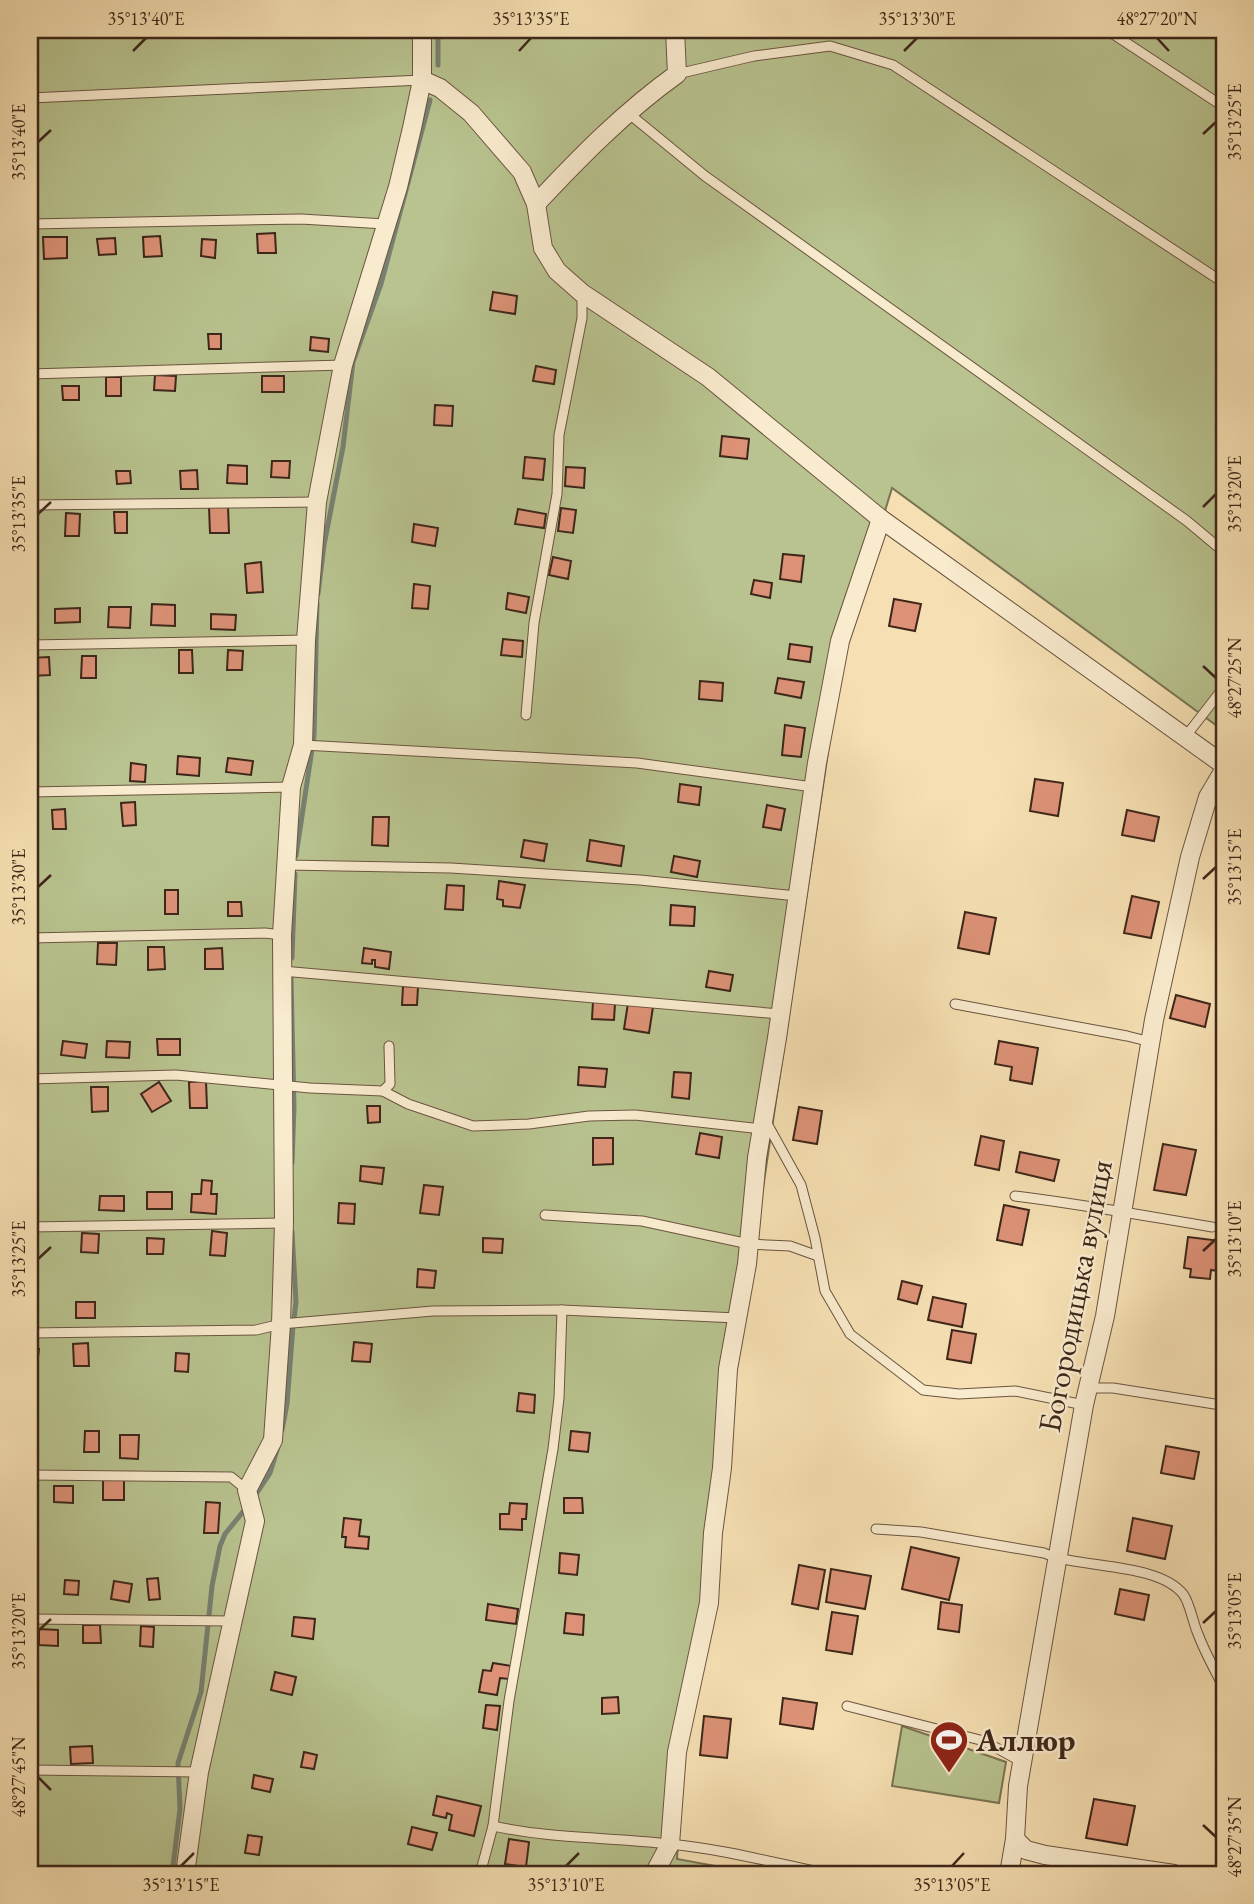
<svg xmlns="http://www.w3.org/2000/svg" width="1254" height="1904" font-family="'EB Garamond',serif">
<style>
.green{fill:#b8c38f;stroke:#7a7454;stroke-width:2}
.lines{fill:none;stroke-linecap:round;stroke-linejoin:round}
.stream{stroke:#778171;stroke-width:5}
.building{fill:#dd9277;stroke:#3d2619;stroke-width:2}
.lane-casing{stroke:#6b5440;stroke-width:11}
.street-casing{stroke:#6b5440;stroke-width:20}
.lane{stroke:#f9ebce;stroke-width:9}
.street{stroke:#f9ebce;stroke-width:18}
.ticks{fill:none;stroke:#3d2619;stroke-width:2.5}
.labels{text-anchor:middle;dominant-baseline:central;stroke-width:5;stroke-linejoin:round;paint-order:stroke}
.street-label{font-size:32px;fill:#3d2619;stroke:#f9ebce}
.poi-label{font-size:32px;font-weight:bold;fill:#3d2619;stroke:#f9ebce;text-anchor:start}
.neatline{fill:none;stroke:#3d2619;stroke-width:2.5}
.ticks-label{font-size:18px;text-anchor:middle;fill:#3d2619}
</style>
<rect width="100%" height="100%" fill="#f6e0b3"/>
<filter id="stains"><feTurbulence type="fractalNoise" baseFrequency=".00286" numOctaves="4"/><feColorMatrix values="0 0 0 0 .2 0 0 0 0 .09 0 0 0 0 .02 0 0 0 .5 -.17"/></filter>
<radialGradient id="worn" r=".72"><stop offset=".6" stop-color="#630" stop-opacity="0"/><stop offset="1" stop-color="#630" stop-opacity=".3"/></radialGradient>
<g class="green">
<polygon points="30,30 1224,30 1224,731 892,488 844,645 688,1691 677,1859 759,1874 30,1874"/>
<polygon points="902,1726 1006,1762 999,1803 892,1786"/>
</g>
<g class="lines">
<g class="stream">
<polyline points="438,65 438,30"/>
<polyline points="318,594 324,545 343,447 353,362 381,284 430,100"/>
<polyline points="296,856 314,736 317,603"/>
<polyline points="292,958 295,874"/>
<polyline points="291,977 294,1107 292,1163"/>
<polyline points="292,1232 296,1302 294,1319"/>
<polyline points="282,1430 287,1404 293,1326"/>
<polyline points="254,1497 270,1473 278,1447"/>
<polyline points="172,1874 180,1809 178,1763 201,1692 212,1586 220,1546 225,1534 246,1508"/>
</g>
</g>
<g class="building">
<polygon points="275,233 276,253 258,253 257,234"/>
<polygon points="160,236 162,256 144,257 143,237"/>
<polygon points="43,237 67,237 67,258 44,259"/>
<polygon points="115,238 116,254 99,255 97,239"/>
<polygon points="202,239 216,240 215,258 201,256"/>
<polygon points="493,292 517,296 515,314 490,310"/>
<polygon points="208,334 221,334 221,349 209,349"/>
<polygon points="311,337 329,339 328,352 310,350"/>
<polygon points="536,366 556,370 554,384 533,381"/>
<polygon points="155,375 176,376 175,391 154,390"/>
<rect x="262" y="376" width="22" height="16"/>
<rect x="106" y="377" width="15" height="19"/>
<polygon points="62,386 79,386 79,400 63,400"/>
<polygon points="435,405 453,406 452,426 434,425"/>
<polygon points="722,436 749,439 747,459 720,456"/>
<polygon points="525,457 545,459 543,480 523,478"/>
<polygon points="272,461 290,461 289,478 271,477"/>
<polygon points="228,465 247,466 247,484 227,483"/>
<polygon points="566,467 585,468 584,488 565,486"/>
<polygon points="197,470 198,489 181,489 180,471"/>
<polygon points="116,471 130,471 131,483 117,484"/>
<polygon points="228,506 229,533 210,533 209,507"/>
<polygon points="561,508 576,510 573,533 558,531"/>
<polygon points="518,509 546,514 544,528 515,524"/>
<polygon points="114,512 127,512 127,533 115,533"/>
<polygon points="66,513 80,514 79,536 65,536"/>
<polygon points="414,524 438,528 435,546 412,542"/>
<polygon points="783,554 804,556 801,582 780,579"/>
<polygon points="553,557 571,561 568,579 549,575"/>
<polygon points="261,562 263,592 247,593 245,564"/>
<polygon points="754,580 772,583 770,598 751,594"/>
<polygon points="414,584 430,586 428,609 412,608"/>
<polygon points="508,593 529,597 526,613 506,609"/>
<polygon points="894,599 921,604 915,631 889,626"/>
<polygon points="152,604 175,605 175,626 151,625"/>
<polygon points="109,607 131,607 130,628 108,627"/>
<polygon points="80,608 80,622 55,623 55,609"/>
<polygon points="211,614 236,615 235,630 211,629"/>
<polygon points="503,639 523,641 522,657 501,655"/>
<polygon points="790,644 812,647 810,662 788,659"/>
<polygon points="179,650 192,650 193,673 179,673"/>
<polygon points="228,650 243,651 242,670 227,670"/>
<polygon points="82,656 96,656 96,678 81,678"/>
<polygon points="49,657 50,675 30,676 30,658"/>
<polygon points="778,678 804,682 801,698 775,693"/>
<polygon points="700,681 723,683 722,701 699,699"/>
<polygon points="785,725 805,728 801,757 782,755"/>
<polygon points="178,756 200,758 199,776 177,774"/>
<polygon points="228,758 253,761 251,775 226,772"/>
<polygon points="131,763 146,765 145,782 130,781"/>
<polygon points="1035,779 1063,783 1058,816 1030,811"/>
<polygon points="680,784 701,787 699,805 678,802"/>
<polygon points="135,802 136,825 123,826 121,803"/>
<polygon points="767,805 785,809 781,830 763,827"/>
<polygon points="65,809 66,829 53,829 52,810"/>
<polygon points="1127,810 1159,817 1154,841 1122,835"/>
<polygon points="373,817 389,817 388,846 372,845"/>
<polygon points="524,840 547,844 544,861 521,857"/>
<polygon points="590,840 624,846 621,866 587,861"/>
<polygon points="674,856 700,861 697,877 671,872"/>
<polygon points="499,881 525,885 520,908 503,906 503,900 497,899"/>
<polygon points="447,885 464,886 463,910 445,909"/>
<rect x="165" y="890" width="13" height="24"/>
<polygon points="30,892 34,892 36,917 30,917"/>
<polygon points="1132,896 1159,902 1151,938 1124,933"/>
<polygon points="228,902 241,902 242,916 228,916"/>
<polygon points="671,905 695,907 694,926 670,925"/>
<polygon points="965,912 996,918 989,954 958,948"/>
<polygon points="98,943 117,943 116,965 97,964"/>
<polygon points="148,947 164,947 165,969 148,970"/>
<polygon points="222,948 223,969 205,969 205,949"/>
<polygon points="364,948 391,952 389,969 375,967 375,960 372,960 372,964 362,963"/>
<polygon points="30,950 36,951 36,965 30,965"/>
<polygon points="709,971 733,975 730,991 706,987"/>
<polygon points="403,986 418,987 417,1005 402,1005"/>
<polygon points="1176,995 1210,1004 1205,1027 1170,1018"/>
<polygon points="593,1001 615,1003 614,1020 592,1019"/>
<polygon points="628,1003 653,1007 649,1033 624,1029"/>
<polygon points="157,1039 180,1039 180,1055 158,1055"/>
<polygon points="63,1041 87,1044 85,1058 61,1055"/>
<polygon points="107,1041 130,1042 129,1058 106,1057"/>
<polygon points="999,1041 1038,1048 1032,1084 1010,1080 1012,1067 995,1064"/>
<polygon points="579,1067 607,1069 605,1087 578,1085"/>
<polygon points="674,1072 691,1073 689,1099 672,1097"/>
<polygon points="206,1081 207,1108 190,1108 189,1082"/>
<polygon points="159,1082 171,1101 152,1112 141,1094"/>
<polygon points="91,1087 108,1087 108,1111 92,1112"/>
<polygon points="367,1106 380,1106 380,1122 368,1123"/>
<polygon points="799,1107 822,1111 817,1144 793,1140"/>
<polygon points="700,1133 722,1137 719,1158 696,1154"/>
<polygon points="981,1136 1004,1141 999,1170 975,1165"/>
<polygon points="593,1138 613,1138 613,1164 593,1165"/>
<polygon points="1163,1144 1196,1150 1186,1195 1154,1190"/>
<polygon points="1020,1152 1059,1160 1054,1181 1016,1172"/>
<polygon points="361,1166 384,1168 382,1184 360,1181"/>
<polygon points="202,1180 212,1181 211,1194 217,1194 216,1214 191,1212 192,1194 201,1194"/>
<polygon points="424,1185 443,1187 439,1215 420,1213"/>
<rect x="147" y="1192" width="25" height="17"/>
<polygon points="100,1196 124,1196 124,1211 99,1210"/>
<polygon points="339,1203 355,1204 354,1224 338,1223"/>
<polygon points="1004,1205 1029,1210 1022,1245 997,1240"/>
<polygon points="212,1231 227,1233 225,1256 210,1255"/>
<polygon points="82,1233 99,1234 98,1253 81,1252"/>
<polygon points="1188,1237 1221,1241 1218,1271 1211,1270 1210,1279 1190,1277 1191,1269 1184,1268"/>
<polygon points="147,1238 164,1239 163,1254 147,1254"/>
<polygon points="483,1238 503,1239 502,1253 483,1252"/>
<polygon points="418,1269 436,1271 434,1288 417,1287"/>
<polygon points="902,1281 922,1286 917,1304 898,1299"/>
<polygon points="933,1297 966,1304 962,1327 928,1320"/>
<rect x="76" y="1302" width="19" height="16"/>
<polygon points="952,1330 976,1334 971,1363 947,1359"/>
<polygon points="354,1342 372,1344 370,1362 352,1361"/>
<polygon points="88,1343 89,1366 74,1366 73,1344"/>
<polygon points="30,1348 39,1349 37,1366 30,1365"/>
<polygon points="176,1353 189,1354 188,1372 175,1371"/>
<polygon points="519,1393 535,1395 534,1413 517,1411"/>
<polygon points="85,1431 99,1431 99,1452 84,1452"/>
<polygon points="571,1431 590,1433 588,1452 569,1450"/>
<polygon points="120,1435 139,1435 138,1459 120,1458"/>
<polygon points="1166,1446 1199,1452 1194,1479 1161,1473"/>
<rect x="103" y="1476" width="21" height="24"/>
<polygon points="54,1486 73,1486 73,1503 54,1502"/>
<polygon points="564,1498 582,1498 583,1513 564,1513"/>
<polygon points="206,1502 220,1503 218,1533 204,1533"/>
<polygon points="510,1503 527,1504 526,1519 522,1519 522,1530 500,1529 500,1514 509,1514"/>
<polygon points="344,1518 361,1520 359,1536 369,1537 368,1549 345,1547 346,1537 342,1537"/>
<polygon points="1133,1518 1172,1526 1165,1559 1127,1551"/>
<polygon points="911,1547 959,1558 949,1600 902,1589"/>
<polygon points="560,1553 579,1555 577,1575 559,1573"/>
<polygon points="799,1565 825,1570 818,1609 792,1604"/>
<polygon points="831,1569 871,1576 865,1609 826,1602"/>
<polygon points="158,1578 160,1599 149,1600 147,1579"/>
<polygon points="65,1580 79,1581 78,1595 64,1594"/>
<polygon points="114,1581 132,1584 129,1602 111,1599"/>
<polygon points="1120,1589 1149,1595 1144,1620 1115,1614"/>
<polygon points="941,1602 962,1605 959,1632 938,1629"/>
<polygon points="488,1604 518,1609 516,1624 486,1620"/>
<polygon points="832,1612 858,1616 852,1654 826,1650"/>
<polygon points="566,1613 584,1615 583,1635 564,1633"/>
<polygon points="294,1617 315,1619 313,1639 292,1636"/>
<polygon points="83,1625 100,1625 101,1643 83,1643"/>
<polygon points="141,1626 154,1627 153,1647 140,1646"/>
<polygon points="39,1629 58,1630 58,1646 39,1645"/>
<polygon points="493,1663 511,1666 509,1679 500,1678 497,1695 479,1692 483,1670 491,1671"/>
<polygon points="275,1672 296,1677 292,1695 271,1690"/>
<polygon points="618,1697 619,1713 602,1714 602,1698"/>
<polygon points="783,1698 817,1703 813,1729 780,1724"/>
<polygon points="486,1705 500,1706 497,1730 483,1728"/>
<polygon points="704,1716 731,1719 727,1758 700,1755"/>
<polygon points="92,1746 93,1763 71,1764 70,1747"/>
<polygon points="304,1752 317,1755 314,1769 301,1767"/>
<polygon points="254,1775 273,1779 270,1792 252,1788"/>
<rect x="30" y="1776" width="6" height="19"/>
<polygon points="437,1796 481,1806 474,1836 449,1830 452,1815 447,1813 446,1818 433,1815"/>
<polygon points="1094,1799 1135,1806 1127,1845 1086,1838"/>
<polygon points="412,1827 437,1833 432,1850 408,1844"/>
<polygon points="248,1835 262,1837 259,1855 245,1853"/>
<polygon points="509,1839 529,1842 526,1867 505,1864"/>
</g>
<g class="lines">
<g class="lane-casing">
<g id="lane">
<polyline points="1107,30 1224,107"/>
<polyline points="677,74 754,56 830,46 893,65 1224,283"/>
<polyline points="30,98 422,80"/>
<polyline points="627,112 705,176 1187,521 1224,552"/>
<polyline points="30,224 301,219 385,224"/>
<polyline points="30,374 343,365"/>
<polyline points="30,505 317,502"/>
<polyline points="30,645 306,640"/>
<polyline points="526,715 534,623 557,494 559,435 582,318 582,294"/>
<polyline points="1186,736 1224,687"/>
<polyline points="303,745 637,763 813,787"/>
<polyline points="30,792 291,787"/>
<polyline points="286,865 451,868 640,880 797,896"/>
<polyline points="30,938 265,933 282,935"/>
<polyline points="282,971 780,1014"/>
<polyline points="955,1004 1127,1036 1151,1042"/>
<polyline points="30,1079 176,1075 310,1088 383,1091 390,1084 389,1046"/>
<polyline points="383,1091 408,1104 473,1126 529,1124 589,1116 635,1115 762,1129"/>
<polyline points="765,1120 801,1185 815,1238 825,1291 850,1334 923,1390 959,1394 1015,1391 1084,1405"/>
<path d="M1015,1196C1081,1204 1146,1216 1212,1227"/>
<polyline points="545,1215 642,1221 749,1244 790,1246 818,1256"/>
<polyline points="30,1227 284,1223"/>
<polyline points="562,1310 737,1318"/>
<polyline points="30,1333 256,1330 281,1324 433,1311 562,1310 559,1398 553,1449 509,1701 493,1826 480,1874"/>
<polyline points="1088,1388 1113,1388 1221,1405"/>
<polyline points="30,1475 231,1477 247,1490"/>
<path d="M876,1529L921,1532L1044,1553C1080,1569 1157,1562 1183,1594C1190,1603 1193,1623 1198,1634C1205,1653 1215,1670 1224,1688"/>
<polyline points="30,1619 231,1621"/>
<polyline points="847,1706 984,1741 1022,1762"/>
<polyline points="30,1770 199,1772"/>
<path d="M493,1826C552,1839 610,1837 669,1844C723,1849 775,1863 828,1874"/>
<polyline points="1075,1874 1096,1866"/>
</g>
</g>
<g class="street-casing">
<g id="street">
<polyline points="422,80 440,88 471,113 522,172 536,204 543,248 557,271 582,293 708,377 881,519 1224,765"/>
<path d="M536,204C580,157 624,112 677,74L675,30"/>
<polyline points="1015,1839 1026,1850 1045,1855 1174,1874"/>
<polyline points="185,1874 199,1772 255,1521 247,1490 273,1440 281,1324 284,1223 282,935 291,787 303,745 306,640 317,502 343,365 398,187 412,128 422,80 422,30"/>
<polyline points="654,1874 670,1844 677,1752 709,1603 713,1533 722,1468 728,1369 747,1264 757,1158 777,1038 817,763 840,641 881,519"/>
<polyline points="1009,1874 1015,1839 1018,1786 1084,1405 1105,1316 1154,1020 1190,857 1208,797 1224,770"/>
</g>
</g>
<use href="#lane" class="lane"/>
<use href="#street" class="street"/>
</g>
<path class="ticks" d="M1157,38L1169,51M133,51L146,38M519,51L531,38M904,51L917,38M1203,134L1216,122M38,142L51,130M1203,507L1216,494M38,514L51,502M1203,666L1216,678M1203,879L1216,867M38,887L51,875M1203,1251L1216,1239M38,1259L51,1247M1203,1623L1216,1611M38,1631L51,1619M38,1777L51,1790M1203,1825L1216,1837M181,1866L194,1853M566,1866L579,1853M952,1866L964,1853"/>
<defs>
<g id="stadium-pin" transform="scale(2.0125)"><path d="M0 17L-7.5 6A9.5 9.5 0 1 1 7.5 6Z" fill="#8f2418" stroke="#f9ebce"/><path d="M0-5a6.5 5 0 1 0 0 10a6.5 5 0 1 0 0-10ZM-3.5-1.8h7v3.6h-7Z" fill="#fff"/></g>
</defs>
<g fill-rule="evenodd">
<use href="#stadium-pin" x="949" y="1740"/>
</g>
<g class="labels">
<g class="street-label">
<text transform="translate(1075 1296) rotate(-79)">Богородицька вулиця</text>
</g>
<g class="poi-label">
<text x="976" y="1740">Аллюр</text>
</g>
</g>
<rect width="1254" height="1904" fill="none" stroke="#f6e0b3" stroke-width="77"/>
<rect x="38" y="38" width="1178" height="1828" class="neatline"/>
<g class="ticks-label">
<text x="146" y="25">35°13'40"E</text>
<text x="531" y="25">35°13'35"E</text>
<text x="917" y="25">35°13'30"E</text>
<text x="1157" y="25">48°27'20"N</text>
<text transform="translate(1235 122) rotate(-90)" y="6">35°13'25"E</text>
<text transform="translate(19 142) rotate(-90)" y="6">35°13'40"E</text>
<text transform="translate(1235 494) rotate(-90)" y="6">35°13'20"E</text>
<text transform="translate(19 514) rotate(-90)" y="6">35°13'35"E</text>
<text transform="translate(1235 678) rotate(-90)" y="6">48°27'25"N</text>
<text transform="translate(1235 867) rotate(-90)" y="6">35°13'15"E</text>
<text transform="translate(19 887) rotate(-90)" y="6">35°13'30"E</text>
<text transform="translate(1235 1239) rotate(-90)" y="6">35°13'10"E</text>
<text transform="translate(19 1259) rotate(-90)" y="6">35°13'25"E</text>
<text transform="translate(1235 1611) rotate(-90)" y="6">35°13'05"E</text>
<text transform="translate(19 1631) rotate(-90)" y="6">35°13'20"E</text>
<text transform="translate(19 1777) rotate(-90)" y="6">48°27'45"N</text>
<text transform="translate(1235 1837) rotate(-90)" y="6">48°27'35"N</text>
<text x="181" y="1891">35°13'15"E</text>
<text x="566" y="1891">35°13'10"E</text>
<text x="952" y="1891">35°13'05"E</text>
</g>
<rect width="100%" height="100%" filter="url(#stains)"/>
<rect width="100%" height="100%" fill="url(#worn)"/>
</svg>
